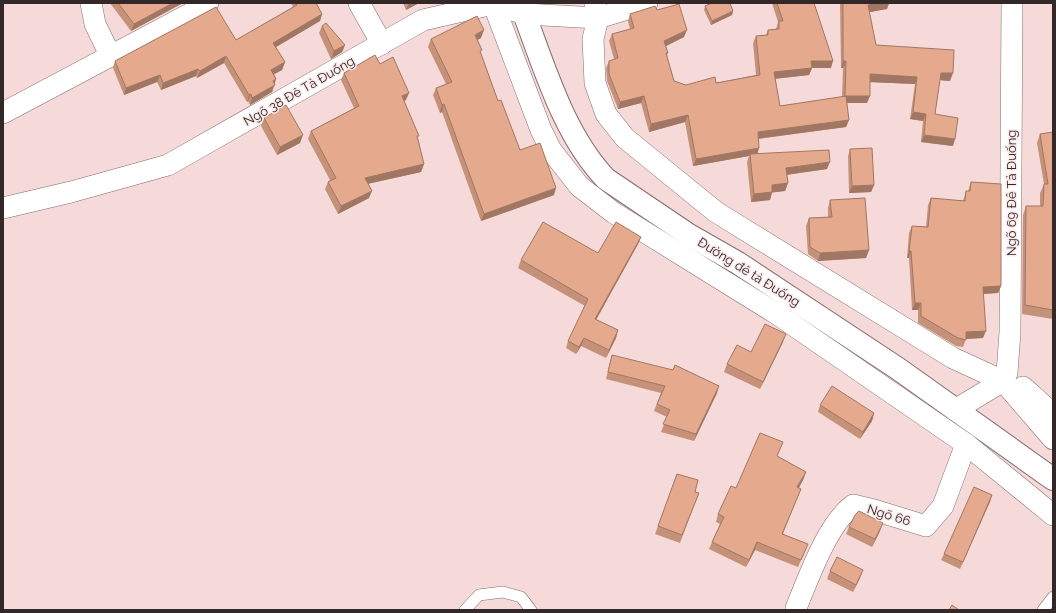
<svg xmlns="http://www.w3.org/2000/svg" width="1056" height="613" font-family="Raleway,sans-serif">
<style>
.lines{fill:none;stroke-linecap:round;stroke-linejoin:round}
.service-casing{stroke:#856c6c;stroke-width:12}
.minor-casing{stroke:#856c6c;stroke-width:22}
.primary-casing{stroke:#856c6c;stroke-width:24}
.service{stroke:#fff;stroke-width:11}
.minor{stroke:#fff;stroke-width:21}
.primary{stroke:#fff;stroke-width:22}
.wall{fill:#c59279}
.shaded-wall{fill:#a07763}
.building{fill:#e5aa8d;stroke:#a07763}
.labels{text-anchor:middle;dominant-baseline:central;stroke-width:3;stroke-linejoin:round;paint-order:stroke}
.street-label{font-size:13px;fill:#322828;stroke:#fceaea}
</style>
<rect width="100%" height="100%" fill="#f6dad9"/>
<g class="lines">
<g class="service-casing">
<g id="service">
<polyline points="465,610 479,595 503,592 521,597 531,610"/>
<polyline points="1043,610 1053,597"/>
</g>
</g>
<g class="minor-casing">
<g id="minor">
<polyline points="91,3 95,24 110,55"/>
<polyline points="359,3 382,44"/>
<polyline points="493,3 541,130 551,150 579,186 614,213 777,314 966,444 1053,515"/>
<polyline points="595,4 598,18 593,39 595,83 606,114 625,138 716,212 953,358 1003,381 1053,439"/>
<polyline points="3,113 199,9 208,3"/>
<polyline points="3,208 71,192 168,165 423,20 493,4 525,14 598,18 647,3"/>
<polyline points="1023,387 1053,414"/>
<polyline points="955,410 1003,381 1007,373 1010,332 1012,3"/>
<path d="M796,608C809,577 827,525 853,505L874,510L926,526L943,506L966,444"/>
</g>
</g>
<g class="primary-casing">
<path id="primary" d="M520,3C543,62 562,133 606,179L689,235L738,263L897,368L1053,479"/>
</g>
<use href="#service" class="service"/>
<use href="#minor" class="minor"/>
<use href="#primary" class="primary"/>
</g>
<g class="wall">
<polygon points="110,3 183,3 131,31"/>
<polygon points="291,3 316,3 322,14 320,21 276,47 285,62 282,70 274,74 276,79 272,92 250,105 248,101 247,102 224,63 197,78 196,76 161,90 157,82 124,95 113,68 115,61 236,40 293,7"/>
<polygon points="403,3 419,3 406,10"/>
<polygon points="772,3 814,3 831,68 812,68 809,75 775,79 780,106 842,97 843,68 841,68 840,3 889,3 887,9 869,12 876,45 950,81 940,80 935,114 953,146 921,142 923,121 910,119 915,84 870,82 867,103 846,103 849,120 846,127 758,139 759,148 757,154 827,169 787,175 788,183 785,191 772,192 770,200 751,202 747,162 749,156 693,166 685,122 649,132 641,103 618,109 607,81 606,68 609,61 614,59 609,41 612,34 630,29 628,21 630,14 657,10 684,37 666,46 668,53 667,55 674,81 686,85 716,83 756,75 753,43 756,36 766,35 768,30 776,29 778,22"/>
<polygon points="705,6 733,11 732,15 711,25 704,10"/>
<polygon points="322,26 345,45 342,52 331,59 319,33"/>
<polygon points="481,38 477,40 481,54 498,101 520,150 554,195 481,221 442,112 440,113 433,95 436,88 446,84 428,47 431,39"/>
<polygon points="380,64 406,100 404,101 418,138 424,164 421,172 368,184 369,198 338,214 325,189 328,182 330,180 308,139 311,131 354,108 341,80 344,73"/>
<polygon points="264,118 300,143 277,155 261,126"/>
<polygon points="1053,132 1053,319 1022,314 1023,215 1026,206 1040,206 1040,193 1044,184 1037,143 1040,134"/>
<polygon points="850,149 874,185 871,192 849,193 848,156"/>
<polygon points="971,182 1001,286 998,293 984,294 983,338 966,339 963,347 956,346 918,323 918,310 912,310 909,258 907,258 909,233 912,226 926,227 928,205 931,198 963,201 966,191 968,191"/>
<polygon points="830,200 869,250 866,258 818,261 808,254 806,226 809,218 828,217 828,208"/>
<polygon points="641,237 638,244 596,320 618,330 616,338 606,358 581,346 576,354 566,348 568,341 585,306 518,268 521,260 598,253"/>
<polygon points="783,342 760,389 724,372 727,364 751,352"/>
<polygon points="612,355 717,393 694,441 661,432 667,417 654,411 661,393 606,379 610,362"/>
<polygon points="820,405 874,413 872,421 860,439 818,412"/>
<polygon points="783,442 777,456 806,472 803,480 799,488 798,496 783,534 808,544 798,567 755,550 746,567 709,549 712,542 720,524 716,522 718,514 736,488"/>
<polygon points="677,474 695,492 699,493 680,543 655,534"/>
<polygon points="992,495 960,569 941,560 944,554"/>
<polygon points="849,527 880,531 872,547 846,534"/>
<polygon points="830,571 860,578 853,592 827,579"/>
</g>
<g class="shaded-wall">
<polygon points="173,3 183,3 131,31 134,24"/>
<polygon points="409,3 419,3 406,10"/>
<polygon points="880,3 889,3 887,9 865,13 868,5"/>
<polygon points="733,11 732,15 711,25 712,21"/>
<polygon points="322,14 320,21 271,50 273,43"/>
<polygon points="484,30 481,38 472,43 475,35"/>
<polygon points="687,30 684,37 662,48 664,41"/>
<polygon points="345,45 342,52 331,59 334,51"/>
<polygon points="226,56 224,63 197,78 200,71"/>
<polygon points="811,61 833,61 831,68 812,68 809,75 772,79 774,72"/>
<polygon points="843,61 846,61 843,68 841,68"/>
<polygon points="285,62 282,70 269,77 271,70"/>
<polygon points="198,69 196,76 161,90 163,83"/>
<polygon points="941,73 953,73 950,81 938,80"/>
<polygon points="870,74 917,77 915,84 867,82"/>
<polygon points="160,75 157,82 124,95 126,88"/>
<polygon points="276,79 272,92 250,105 252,98 273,81"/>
<polygon points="409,93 406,100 400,103 402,96"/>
<polygon points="251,94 248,101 247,102 249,95"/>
<polygon points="644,96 641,103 618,109 620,102"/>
<polygon points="845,96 870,96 867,103 842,103"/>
<polygon points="444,104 442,112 440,113 442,105"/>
<polygon points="913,112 926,114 923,121 910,119"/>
<polygon points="688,115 685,122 649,132 651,124"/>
<polygon points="849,120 846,127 755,139 758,132"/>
<polygon points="303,135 300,143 277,155 280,147"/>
<polygon points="924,135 955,139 953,146 921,142"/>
<polygon points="759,148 757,155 750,154 749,156 693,166 696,159"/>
<polygon points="830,162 827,169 784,175 786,168"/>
<polygon points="424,164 421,172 362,185 365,178"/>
<polygon points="788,183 785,191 769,193 772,185"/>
<polygon points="874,185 871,192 849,193 852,186"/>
<polygon points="556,188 554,195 481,221 484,214"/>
<polygon points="372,191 369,198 338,214 341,206"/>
<polygon points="772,192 770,200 751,202 754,194"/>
<polygon points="641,237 638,244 592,327 595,319"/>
<polygon points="869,250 866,258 818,261 820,253"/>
<polygon points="909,251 911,251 909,258 907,258"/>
<polygon points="1001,286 998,293 981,294 983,287"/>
<polygon points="915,303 921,303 918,310 912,310"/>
<polygon points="618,330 616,338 606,358 609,350"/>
<polygon points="986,331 983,338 963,339 966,332"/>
<polygon points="786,334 783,342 760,389 763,382"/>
<polygon points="584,338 581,346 576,354 579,347"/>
<polygon points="719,386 717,393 694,441 696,434"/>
<polygon points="874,413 872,421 860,439 863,432"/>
<polygon points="806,472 803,480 795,494 797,487"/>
<polygon points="992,495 990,502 960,569 963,562"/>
<polygon points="883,523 880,531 872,547 875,539"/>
<polygon points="757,542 755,550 746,567 749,560"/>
<polygon points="863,570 860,578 853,592 856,585"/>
</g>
<g class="building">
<polygon points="118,3 173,3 134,24"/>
<polygon points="296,3 316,3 322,14 273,43 285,62 271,70 276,79 273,81 275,85 252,98 251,94 249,95 226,56 200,71 198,69 163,83 160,75 126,88 115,61 216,7 236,40 297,5"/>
<polygon points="712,3 730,3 733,11 712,21 705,6"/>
<polygon points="777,3 814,3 833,61 811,61 812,68 774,72 780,106 846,96 849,120 758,132 759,148 696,159 688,115 651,124 644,96 620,102 609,74 609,61 618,58 612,34 634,28 630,14 655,6 657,10 679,4 687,30 664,41 668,53 666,53 674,81 686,85 715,77 716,83 760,75 756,36 768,35 768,30 779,29 779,21 783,21"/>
<polygon points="843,3 880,3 868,5 876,45 954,50 953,73 941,73 935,114 958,118 955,139 924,135 926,114 913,112 917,77 870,74 870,96 845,96 846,61 843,61"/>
<polygon points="477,16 484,30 475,35 482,50 480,51 498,101 501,100 520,150 540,143 556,188 484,214 444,104 442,105 436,88 452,82 431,39"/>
<polygon points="326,23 345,45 334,51 322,26"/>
<polygon points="375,55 380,64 393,57 409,93 402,96 419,136 417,136 424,164 365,178 372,191 341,206 328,182 336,178 311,131 359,106 344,73"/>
<polygon points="286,105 303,135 280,147 264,118"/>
<polygon points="1053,132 1053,310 1025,305 1026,206 1043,206 1044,184 1048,184 1040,134"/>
<polygon points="872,148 874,185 852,186 850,149"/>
<polygon points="829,150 830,162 786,168 788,183 772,185 772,192 754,194 750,154"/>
<polygon points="971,182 1001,184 1001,286 983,287 986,331 966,332 966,340 958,338 921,316 921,303 915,303 911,251 909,251 912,226 928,227 931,198 965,201 966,191 970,191"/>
<polygon points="865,198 869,250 820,253 810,247 809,218 832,217 830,200"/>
<polygon points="543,222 598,253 616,222 641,237 595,319 618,330 609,350 584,338 579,347 568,341 588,299 521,260"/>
<polygon points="765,324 786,334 763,382 727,364 737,345 751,352"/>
<polygon points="612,355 673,370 675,365 719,386 696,434 663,424 670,410 657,404 665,386 608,372"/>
<polygon points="832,386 874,413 863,432 820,405"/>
<polygon points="760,433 783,442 777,456 806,472 797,487 801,489 782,534 808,544 801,560 757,542 749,560 712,542 724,517 718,514 731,486 736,488"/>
<polygon points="677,474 698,480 695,492 699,493 682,535 658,526"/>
<polygon points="974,487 992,495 963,562 944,554"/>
<polygon points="859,511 883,523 875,539 849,527 855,515"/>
<polygon points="837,557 863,570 856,585 830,571"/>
<polygon points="952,605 959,610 949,610"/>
</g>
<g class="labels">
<g class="street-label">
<text transform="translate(299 91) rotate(-30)">Ngõ 38 Đê Tả Đuống</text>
<text transform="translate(1011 193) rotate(-90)">Ngõ 69 Đê Tả Đuống</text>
<text transform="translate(749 272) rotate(32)">Đường đê tả Đuống</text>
<text transform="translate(889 515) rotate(17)">Ngõ 66</text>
</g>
</g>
<rect width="1056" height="613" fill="none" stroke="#322828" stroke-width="8"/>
</svg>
